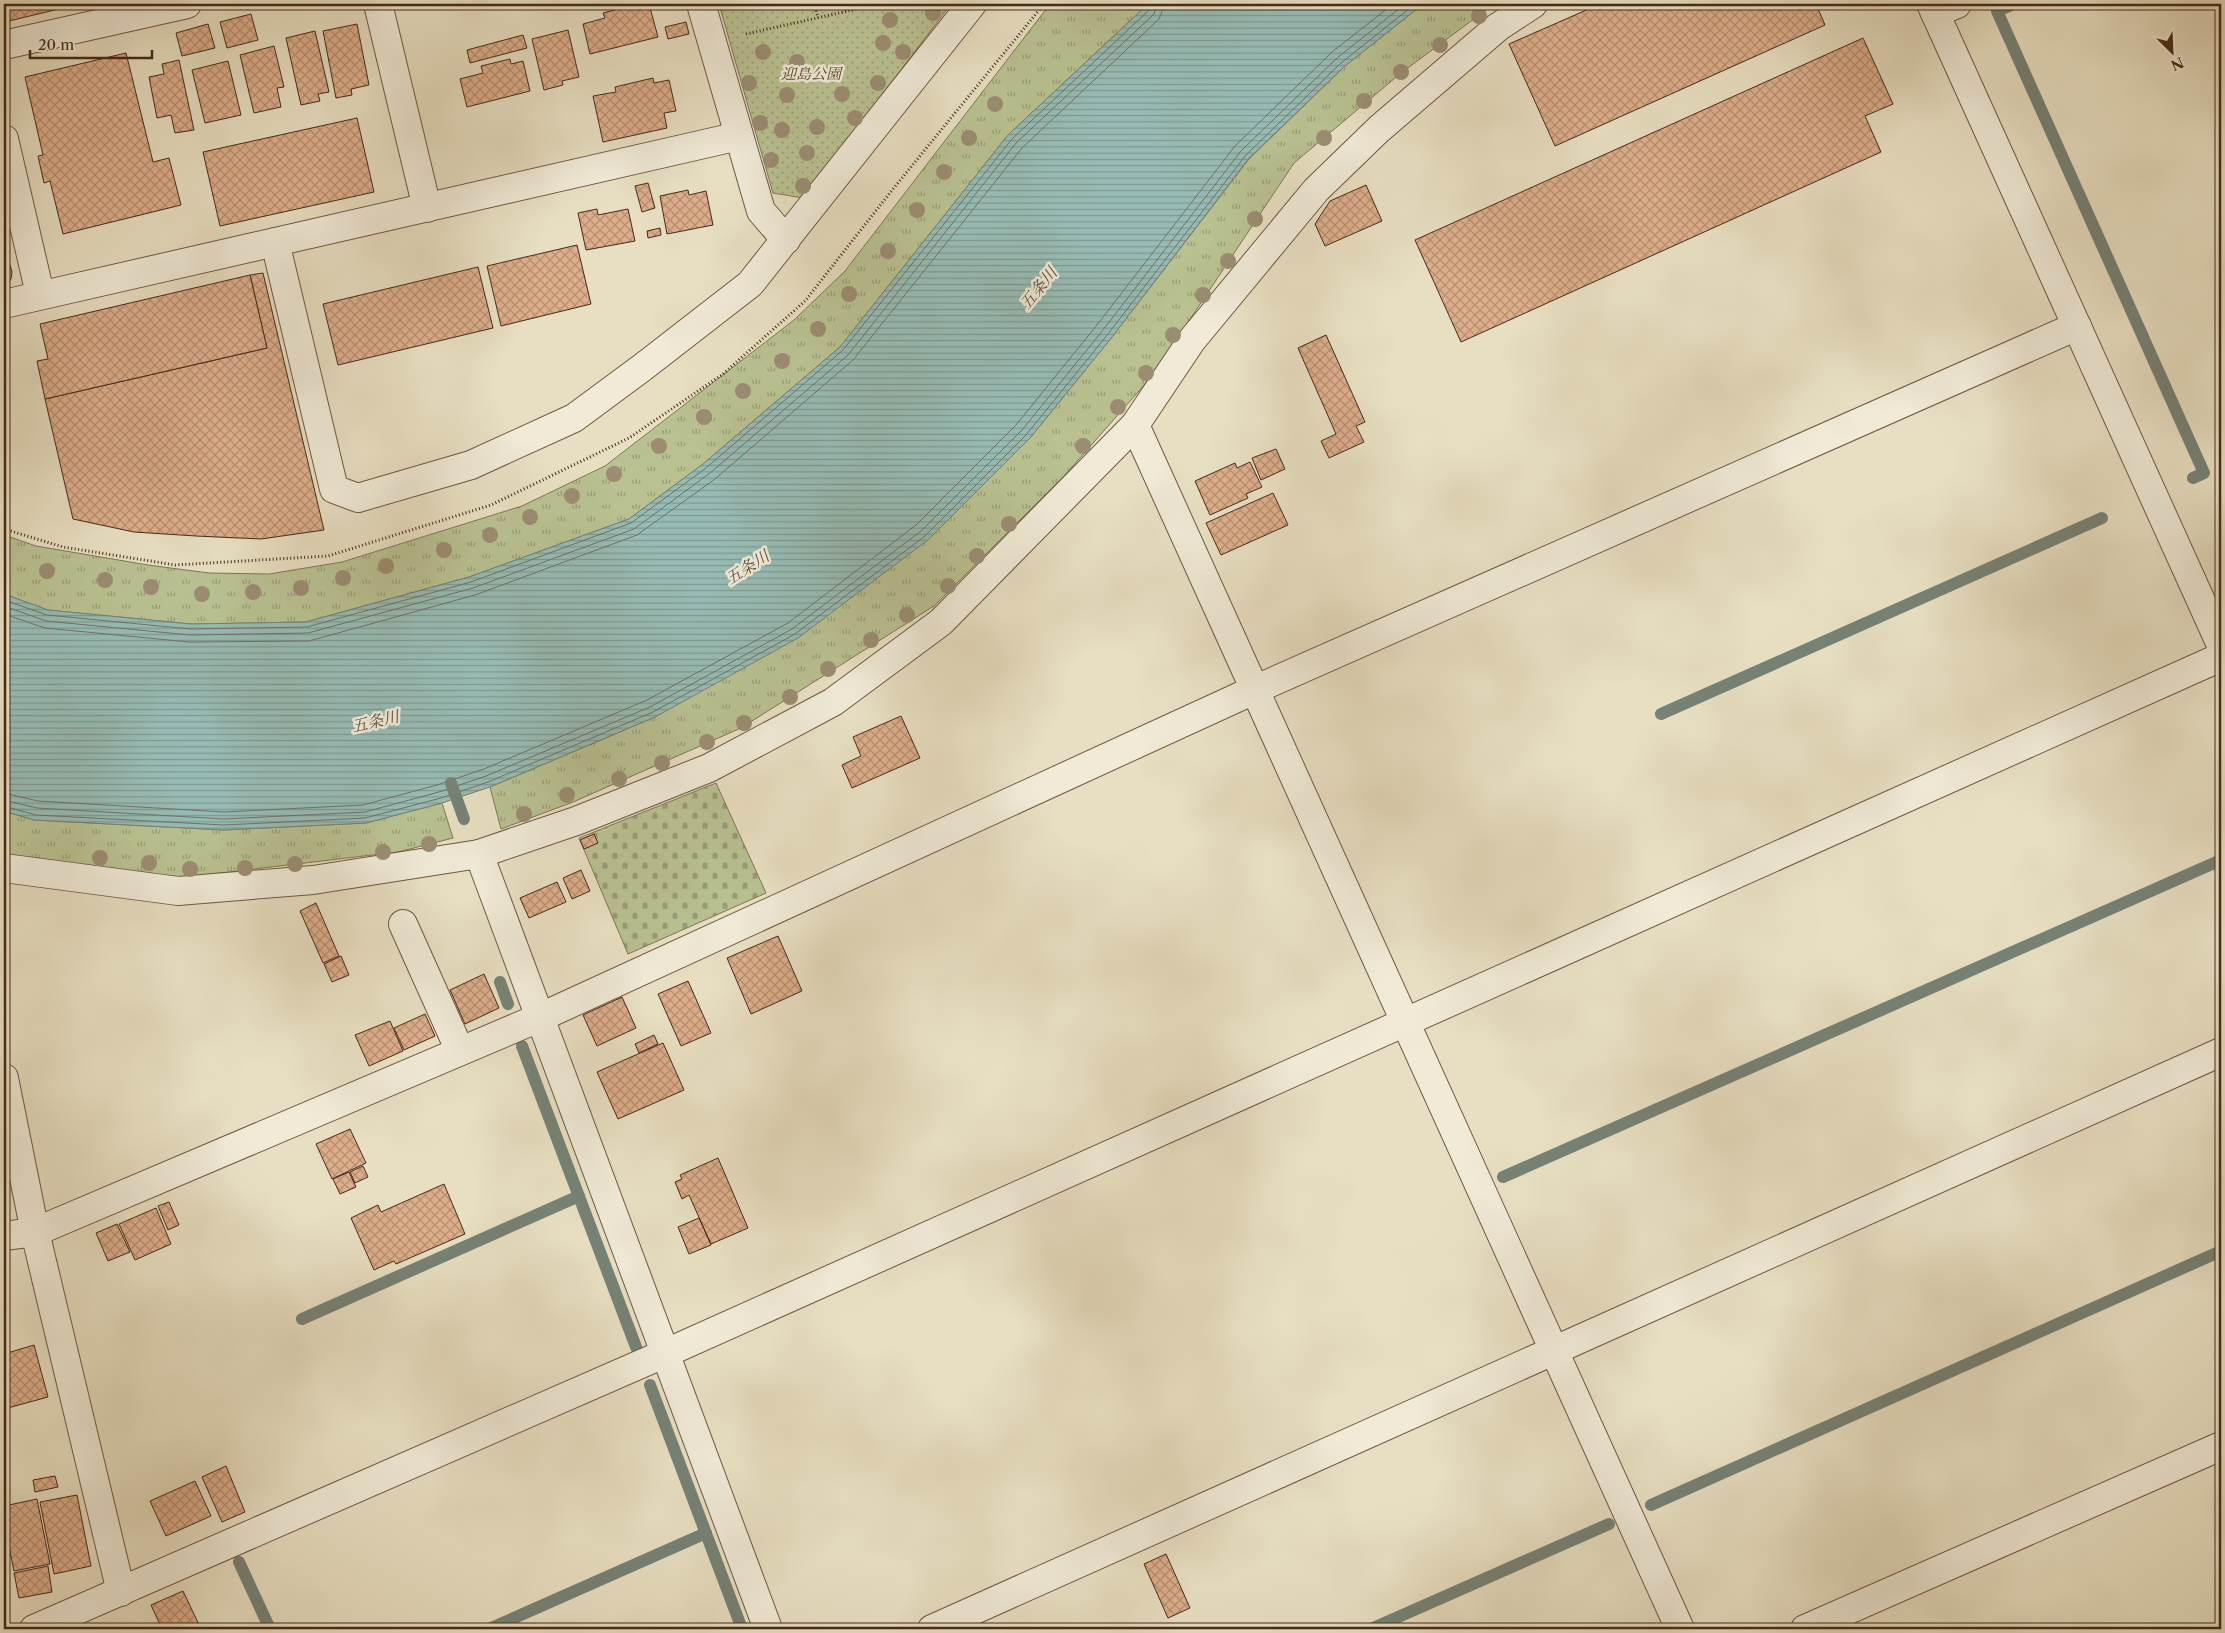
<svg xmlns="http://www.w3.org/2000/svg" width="2225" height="1633" font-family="'Libre Caslon Text','Noto Serif JP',serif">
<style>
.grass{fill:url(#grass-tufts);stroke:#7f7654}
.cemetery{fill:url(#cemetery-stones);stroke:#7f7654}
.park{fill:url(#park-dots);stroke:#7f7654}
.water{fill:url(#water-rules);stroke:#768276}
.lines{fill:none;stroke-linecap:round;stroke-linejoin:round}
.shore{stroke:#6e7366;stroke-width:1}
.stream{stroke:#768276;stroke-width:12}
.building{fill:url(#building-cross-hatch);stroke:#452a18}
.minor-casing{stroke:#6e5742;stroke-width:30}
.path{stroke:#452a18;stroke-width:3;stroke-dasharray:1 2.5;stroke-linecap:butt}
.minor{stroke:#f0ead7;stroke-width:28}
.tree{fill:#9b8c72}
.labels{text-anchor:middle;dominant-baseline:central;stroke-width:5;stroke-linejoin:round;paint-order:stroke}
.park-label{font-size:15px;font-style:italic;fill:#5c4830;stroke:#f0ead7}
.water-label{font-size:16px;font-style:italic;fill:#5a4e3f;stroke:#f0ead7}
</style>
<defs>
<pattern id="grass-tufts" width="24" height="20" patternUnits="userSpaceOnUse" patternTransform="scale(1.25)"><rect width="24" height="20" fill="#b9c191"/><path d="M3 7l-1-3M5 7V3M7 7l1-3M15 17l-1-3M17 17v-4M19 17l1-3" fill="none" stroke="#989d75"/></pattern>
<pattern id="cemetery-stones" width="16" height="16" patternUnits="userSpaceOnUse" patternTransform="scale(1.25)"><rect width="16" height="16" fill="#b9c191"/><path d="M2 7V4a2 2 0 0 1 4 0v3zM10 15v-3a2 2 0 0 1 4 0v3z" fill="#989d75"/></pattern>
<pattern id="park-dots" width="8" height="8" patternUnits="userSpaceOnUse" patternTransform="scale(1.25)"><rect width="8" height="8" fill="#b9c191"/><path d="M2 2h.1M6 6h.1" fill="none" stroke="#989d75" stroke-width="1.8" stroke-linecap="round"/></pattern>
<pattern id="water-rules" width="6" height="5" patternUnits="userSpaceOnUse" patternTransform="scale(1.25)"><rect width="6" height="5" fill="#97bcb5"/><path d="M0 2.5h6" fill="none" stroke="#7d9992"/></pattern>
<pattern id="building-cross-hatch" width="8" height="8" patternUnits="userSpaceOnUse" patternTransform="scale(1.25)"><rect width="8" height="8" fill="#deae8b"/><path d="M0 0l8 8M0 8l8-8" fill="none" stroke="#b68e71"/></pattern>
</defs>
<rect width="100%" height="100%" fill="#e8dfc2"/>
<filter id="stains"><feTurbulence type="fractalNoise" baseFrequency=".004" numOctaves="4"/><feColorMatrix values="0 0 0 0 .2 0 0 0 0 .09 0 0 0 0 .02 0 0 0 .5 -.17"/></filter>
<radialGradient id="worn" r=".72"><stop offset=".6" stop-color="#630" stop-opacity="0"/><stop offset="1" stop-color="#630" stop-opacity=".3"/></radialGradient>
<g class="grass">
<polygon points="1050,4 1148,4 1008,135 840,347 703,464 629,519 469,577 306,622 191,624 47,610 4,594 4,535 36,546 148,565 209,573 269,574 342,562 522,506 605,466 794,320 845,271"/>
<polygon points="1423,4 1494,4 1401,73 1294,163 1153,375 1065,475 934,606 741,728 573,802 501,829 490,787 655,717 1030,438 1112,337 1249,159 1345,66"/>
<polygon points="442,803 453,838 398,852 178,878 4,859 4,811 34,820 224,830 366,823"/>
</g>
<polygon class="cemetery" points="716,783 766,893 628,954 579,838"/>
<polygon class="park" points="719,4 951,4 803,198 773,193"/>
<polygon class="water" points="1148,4 1423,4 1345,66 1249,158 1112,337 1030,438 929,539 798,638 655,717 490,787 442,803 366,823 224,830 34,820 4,811 4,594 48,610 191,624 306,622 469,577 629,519 703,464 840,347 1008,135"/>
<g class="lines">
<g class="shore">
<polyline points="4,600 47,615 190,629 307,627 471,582 631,523 706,468 843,350 1012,139 1149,10 1151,4"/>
<polyline points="4,606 46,621 190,635 308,633 473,588 634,529 710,473 848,355 1016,143 1154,14 1157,4"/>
<polyline points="4,614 45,628 189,642 309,641 475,595 637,535 715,479 853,360 1022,148 1159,19 1165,4"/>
<polyline points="4,793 38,801 224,812 363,805 437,785 484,769 647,700 788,623 916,525 1016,425 1097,325 1235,146 1332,52 1393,4"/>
<polyline points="4,800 37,808 224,819 365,812 439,792 486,776 650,707 792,629 921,531 1022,430 1103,330 1241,151 1337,58 1405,4"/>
<polyline points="4,806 36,815 224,825 365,818 441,798 488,782 653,712 795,634 925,536 1026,435 1108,334 1246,155 1341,63 1415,4"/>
</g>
<g class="stream">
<polyline points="2014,4 1997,11 2204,473 2193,478"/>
<polyline points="1661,714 2102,518"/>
<polyline points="451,783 464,819"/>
<polyline points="500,982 508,1004"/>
<polyline points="522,1046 636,1347"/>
<polyline points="1503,1177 2221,860"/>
<polyline points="302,1319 579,1196"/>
<polyline points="650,1385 742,1629"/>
<polyline points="1651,1505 2221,1251"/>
<polyline points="239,1562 270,1629"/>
<polyline points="489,1629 706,1533"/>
<polyline points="1371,1629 1609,1524"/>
</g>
</g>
<g class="building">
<polygon points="5,4 66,4 67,7 9,21"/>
<polygon points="637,4 649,4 658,37 590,54 583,24 605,18 603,13"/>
<polygon points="1600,4 1816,4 1825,25 1555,146 1509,44"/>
<polygon points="251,14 258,40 227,48 220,22"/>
<polygon points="686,22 689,34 668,39 665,27"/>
<polygon points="208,24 215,48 182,56 176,33"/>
<polygon points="357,24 369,85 351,89 352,95 336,98 323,31"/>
<polygon points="568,30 579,77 562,81 563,85 544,90 532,39"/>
<polygon points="315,31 329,92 318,94 320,101 301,105 286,38"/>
<polygon points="523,35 527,48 470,63 467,50"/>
<polygon points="1863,38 1893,104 1865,116 1881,152 1461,342 1415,240"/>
<polygon points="274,46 284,87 277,88 281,107 254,113 240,55"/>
<polygon points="126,53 153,162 169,158 181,205 63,234 50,181 44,183 38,156 43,155 25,77"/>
<polygon points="510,59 511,64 523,61 530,91 467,107 460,79 483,73 481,66"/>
<polygon points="179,60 194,130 175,133 171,115 157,118 149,77 164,74 162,64"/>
<polygon points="228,61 241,115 205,123 192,70"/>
<polygon points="653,78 654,83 669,80 676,111 664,113 667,128 603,142 593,96 616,92 615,87"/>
<polygon points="357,118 374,192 220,226 203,152"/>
<polygon points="648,183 655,208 642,212 635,186"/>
<polygon points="1366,185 1382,221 1325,246 1315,224 1330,201"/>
<polygon points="688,190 689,195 706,191 713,225 667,234 660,196"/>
<polygon points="597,209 598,215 628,209 635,241 586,250 578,213"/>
<polygon points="660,228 661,235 648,238 647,231"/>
<polygon points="577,245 591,304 501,326 487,266"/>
<polygon points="4,257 10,265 12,272 11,279 4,288"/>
<polygon points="478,267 493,328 338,365 323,304"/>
<polygon points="263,273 324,530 261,539 196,536 134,532 73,519 45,399 267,348 250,275"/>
<polygon points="250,275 267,348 45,399 37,361 48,359 40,324"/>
<polygon points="1326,335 1365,422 1356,426 1364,442 1329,458 1321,441 1336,434 1298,348"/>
<polygon points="1276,449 1285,469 1261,480 1252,458"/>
<polygon points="1250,462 1262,487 1246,494 1248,498 1210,515 1195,481 1235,463 1237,468"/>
<polygon points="1273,493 1288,525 1221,555 1206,523"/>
<polygon points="901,716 920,758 852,788 842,765 861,756 853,737"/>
<polygon points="594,834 598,843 584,849 580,840"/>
<polygon points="581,870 590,891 572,899 563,878"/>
<polygon points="557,882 566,902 529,918 520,898"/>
<polygon points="316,903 339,956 323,963 300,911"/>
<polygon points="778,936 802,991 751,1014 727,958"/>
<polygon points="341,956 349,975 332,982 324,964"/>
<polygon points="484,974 499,1008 465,1024 450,990"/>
<polygon points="688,981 711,1033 681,1046 658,994"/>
<polygon points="622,997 636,1028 597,1046 583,1015"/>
<polygon points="425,1014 435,1036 404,1050 394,1028"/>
<polygon points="390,1021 403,1051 369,1066 355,1035"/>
<polygon points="654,1035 658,1044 639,1053 635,1044"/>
<polygon points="663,1043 684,1090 618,1119 597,1072"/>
<polygon points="350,1129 366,1163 332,1179 316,1144"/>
<polygon points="718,1158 748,1228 711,1244 689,1195 682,1199 675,1182 682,1179 680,1175"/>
<polygon points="363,1166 368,1177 355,1183 350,1172"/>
<polygon points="349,1172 356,1187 340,1194 333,1179"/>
<polygon points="444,1184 465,1234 396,1264 394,1261 374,1270 351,1218 378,1205 381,1212"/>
<polygon points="169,1202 179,1225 168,1230 158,1206"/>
<polygon points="156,1208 171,1244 135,1260 119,1224"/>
<polygon points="699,1218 711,1245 689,1254 678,1227"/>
<polygon points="117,1224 130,1252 108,1261 96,1233"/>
<polygon points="34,1345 48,1397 4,1409 4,1354"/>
<polygon points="226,1466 245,1512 222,1522 202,1477"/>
<polygon points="55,1476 58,1487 35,1492 33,1480"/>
<polygon points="195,1481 211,1516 166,1536 150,1501"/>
<polygon points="77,1495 91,1566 54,1574 40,1502"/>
<polygon points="37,1499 50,1564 14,1571 4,1523 4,1506"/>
<polygon points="1166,1554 1190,1608 1168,1618 1144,1564"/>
<polygon points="48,1566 52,1592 19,1598 14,1573"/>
<polygon points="183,1591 201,1629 162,1629 151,1605"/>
</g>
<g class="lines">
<g class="minor-casing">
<g id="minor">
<polyline points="378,4 427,208"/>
<polyline points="701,4 761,211 786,240"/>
<polyline points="1931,4 2221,645"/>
<polyline points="1935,13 1957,4"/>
<polyline points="4,45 187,4"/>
<polyline points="4,139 40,294"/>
<polyline points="275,242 334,489 358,498 471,465 574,418 643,367 750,284 972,4"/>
<polyline points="4,304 739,136"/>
<polyline points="1135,425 1680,1629"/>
<polyline points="479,854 768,1629"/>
<polyline points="4,868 178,891 313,880 479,854 576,821 709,768 833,702 941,622 1135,425 1192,340 1316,190 1379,129 1498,27 1533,4"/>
<polyline points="403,924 460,1051"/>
<polyline points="4,1078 35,1232 121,1592"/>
<polyline points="4,1236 35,1232 541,1017 1254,690 2077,326"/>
<polyline points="34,1629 666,1353 2221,657"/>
<polyline points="932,1629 2221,1052"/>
<polyline points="1805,1629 2221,1446"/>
</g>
</g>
<g class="path">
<polyline points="814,4 818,17"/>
<polyline points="746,34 879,4"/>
<polyline points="4,529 63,547 175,565 328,556 491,505 629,438 723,374 805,301 893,189 1044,4"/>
</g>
<use href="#minor" class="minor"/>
</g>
<g class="tree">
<circle cx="933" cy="13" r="8"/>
<circle cx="1479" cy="16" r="8"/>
<circle cx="890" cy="20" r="8"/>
<circle cx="883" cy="43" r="8"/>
<circle cx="1440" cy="45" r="8"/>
<circle cx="763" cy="52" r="8"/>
<circle cx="903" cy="52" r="8"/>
<circle cx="797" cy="62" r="8"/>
<circle cx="1401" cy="72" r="8"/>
<circle cx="749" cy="83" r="8"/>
<circle cx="878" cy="83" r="8"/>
<circle cx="842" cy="94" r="8"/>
<circle cx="787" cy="95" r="8"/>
<circle cx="1364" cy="101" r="8"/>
<circle cx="995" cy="104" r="8"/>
<circle cx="855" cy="118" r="8"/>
<circle cx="760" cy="123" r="8"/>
<circle cx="817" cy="127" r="8"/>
<circle cx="782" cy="130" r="8"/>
<circle cx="969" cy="138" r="8"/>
<circle cx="1324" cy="138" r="8"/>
<circle cx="807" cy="153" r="8"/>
<circle cx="771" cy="160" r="8"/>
<circle cx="944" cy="172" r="8"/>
<circle cx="803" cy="186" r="8"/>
<circle cx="917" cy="210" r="8"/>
<circle cx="1255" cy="219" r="8"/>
<circle cx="888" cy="251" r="8"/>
<circle cx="1228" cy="261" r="8"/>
<circle cx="849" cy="294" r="8"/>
<circle cx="1203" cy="295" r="8"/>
<circle cx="818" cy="329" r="8"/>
<circle cx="1173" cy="335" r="8"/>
<circle cx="782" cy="361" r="8"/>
<circle cx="1146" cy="373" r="8"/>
<circle cx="743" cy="391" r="8"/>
<circle cx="1118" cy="407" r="8"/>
<circle cx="704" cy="417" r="8"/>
<circle cx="659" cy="446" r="8"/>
<circle cx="1083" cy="446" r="8"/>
<circle cx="614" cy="474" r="8"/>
<circle cx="572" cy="496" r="8"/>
<circle cx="530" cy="517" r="8"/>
<circle cx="1009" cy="524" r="8"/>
<circle cx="490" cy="535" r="8"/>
<circle cx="444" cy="550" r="8"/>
<circle cx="977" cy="556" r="8"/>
<circle cx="386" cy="566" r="8"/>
<circle cx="47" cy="571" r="8"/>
<circle cx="343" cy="578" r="8"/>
<circle cx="105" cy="580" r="8"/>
<circle cx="948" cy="586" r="8"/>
<circle cx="151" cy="587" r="8"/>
<circle cx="301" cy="588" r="8"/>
<circle cx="253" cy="592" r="8"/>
<circle cx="202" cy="594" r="8"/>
<circle cx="907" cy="615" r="8"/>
<circle cx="871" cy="640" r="8"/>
<circle cx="828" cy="669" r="8"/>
<circle cx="790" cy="697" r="8"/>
<circle cx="744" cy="723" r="8"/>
<circle cx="707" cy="742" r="8"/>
<circle cx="662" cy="763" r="8"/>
<circle cx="619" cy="779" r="8"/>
<circle cx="567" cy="795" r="8"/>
<circle cx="524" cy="814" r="8"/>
<circle cx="429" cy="844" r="8"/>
<circle cx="383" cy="852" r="8"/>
<circle cx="100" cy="858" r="8"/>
<circle cx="149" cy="863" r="8"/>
<circle cx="295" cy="864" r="8"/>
<circle cx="245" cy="868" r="8"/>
<circle cx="190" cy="869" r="8"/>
</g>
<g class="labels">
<g class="park-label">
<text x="811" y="73">迎島公園</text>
</g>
<g class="water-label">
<text transform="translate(1038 288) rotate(-51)">五条川</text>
<text transform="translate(747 567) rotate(-33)">五条川</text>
<text transform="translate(375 721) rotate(-13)">五条川</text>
</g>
</g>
<rect width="2225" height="1633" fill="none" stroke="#e8dfc2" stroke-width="20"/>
<rect x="5" y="5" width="2215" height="1623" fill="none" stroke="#452a18" stroke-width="2.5"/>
<rect x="10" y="10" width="2205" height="1613" fill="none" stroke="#452a18"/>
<g transform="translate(2172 52) rotate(156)" stroke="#f0ead7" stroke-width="4" paint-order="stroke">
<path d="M0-4L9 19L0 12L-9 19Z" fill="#452a18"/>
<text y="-8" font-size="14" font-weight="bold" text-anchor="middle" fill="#452a18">N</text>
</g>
<path d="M30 50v8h122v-8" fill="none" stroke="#452a18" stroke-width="2.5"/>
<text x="38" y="50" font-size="15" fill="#452a18" stroke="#f0ead7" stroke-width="4" paint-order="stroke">20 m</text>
<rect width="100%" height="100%" filter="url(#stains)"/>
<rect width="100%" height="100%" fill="url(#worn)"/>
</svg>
